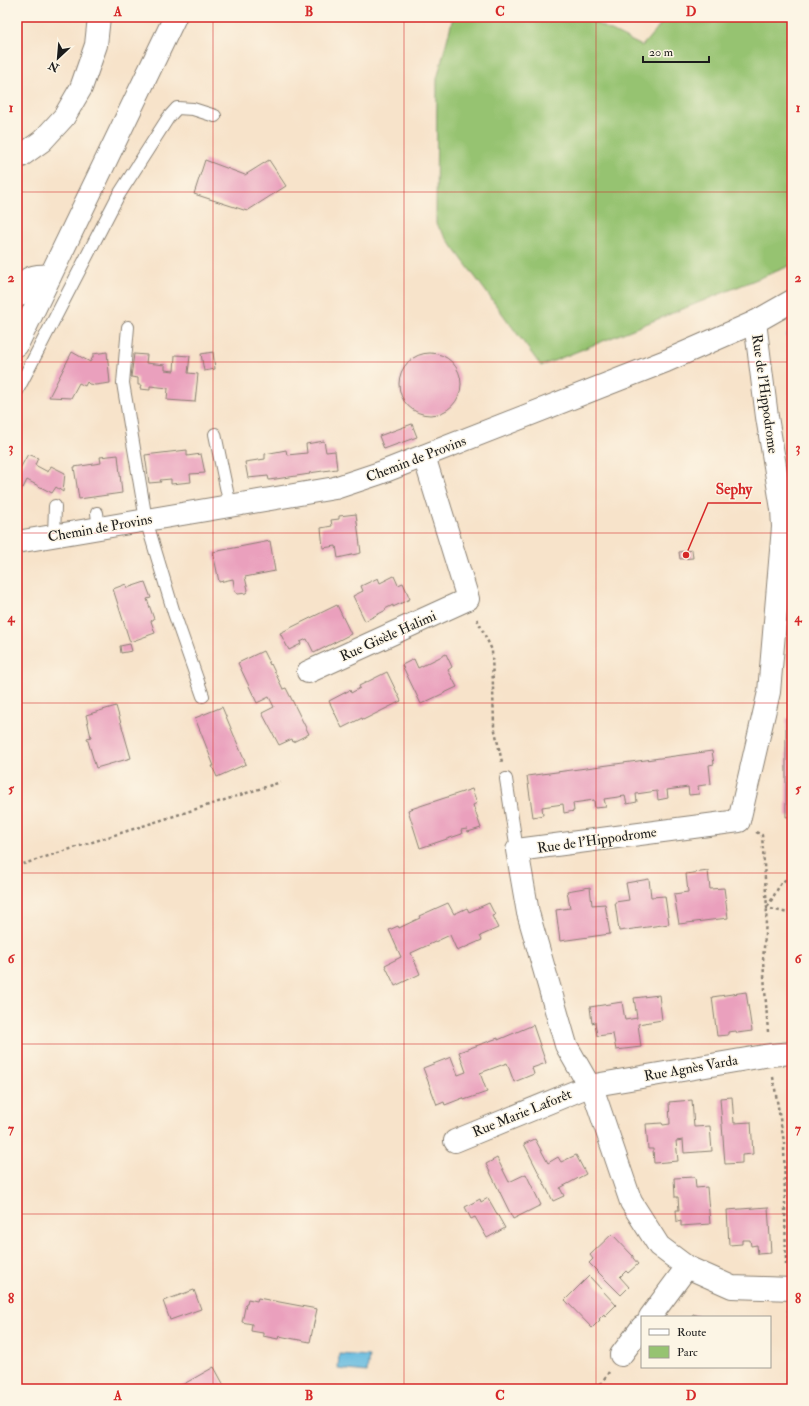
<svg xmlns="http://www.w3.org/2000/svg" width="809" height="1406" font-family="'IM FELL Double Pica',serif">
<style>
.green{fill:#96c371;stroke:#597046}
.water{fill:#62b9df;stroke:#3f6a7e}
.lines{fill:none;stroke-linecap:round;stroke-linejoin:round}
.stream{stroke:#62b9df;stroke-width:7}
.building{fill:#eaa0bd}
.lane-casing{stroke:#8a8073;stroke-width:14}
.street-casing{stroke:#8a8073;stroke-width:24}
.highway-casing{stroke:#8a8073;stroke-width:24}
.path{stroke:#8a8073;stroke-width:2.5;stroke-dasharray:3 3;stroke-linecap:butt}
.lane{stroke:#fff;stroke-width:12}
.street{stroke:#fff;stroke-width:22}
.highway{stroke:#fff;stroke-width:22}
.grid{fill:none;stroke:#d62828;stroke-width:1;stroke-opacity:0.55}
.labels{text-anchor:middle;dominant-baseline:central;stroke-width:3;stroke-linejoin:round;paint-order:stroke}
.street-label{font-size:14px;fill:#1c1c1c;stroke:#fcf5e5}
.leader{fill:none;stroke:#d62828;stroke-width:1.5}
.callout-dot{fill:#d62828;stroke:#fcf5e5;stroke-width:1.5}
.callout-label{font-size:15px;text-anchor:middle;font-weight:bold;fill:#d62828;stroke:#fcf5e5;stroke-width:3;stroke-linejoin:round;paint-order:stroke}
.neatline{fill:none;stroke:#d62828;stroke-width:1.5}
.grid-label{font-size:13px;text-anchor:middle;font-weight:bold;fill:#d62828}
</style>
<rect width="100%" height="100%" fill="#fcf5e5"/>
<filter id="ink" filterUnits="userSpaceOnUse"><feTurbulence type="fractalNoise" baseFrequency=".025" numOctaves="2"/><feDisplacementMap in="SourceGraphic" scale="8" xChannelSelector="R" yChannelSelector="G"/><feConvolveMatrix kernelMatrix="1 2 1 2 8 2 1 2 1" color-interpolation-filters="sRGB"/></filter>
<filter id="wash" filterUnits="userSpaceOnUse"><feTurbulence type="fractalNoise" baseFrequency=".012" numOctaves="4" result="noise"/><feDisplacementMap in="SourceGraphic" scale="16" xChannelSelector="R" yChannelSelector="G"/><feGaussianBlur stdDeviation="0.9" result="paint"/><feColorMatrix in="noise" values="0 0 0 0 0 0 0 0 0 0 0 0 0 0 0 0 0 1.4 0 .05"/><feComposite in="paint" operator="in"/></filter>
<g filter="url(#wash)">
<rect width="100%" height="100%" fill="#f7e3ca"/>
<polygon class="green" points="453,17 583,17 642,46 667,17 792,17 792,265 541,366 436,224 437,79"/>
<polygon class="water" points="339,1354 369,1356 367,1372 338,1369"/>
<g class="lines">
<polyline class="stream" points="790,336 792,335"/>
</g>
<g id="blocks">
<g class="building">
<polygon points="205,160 245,175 269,160 286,186 247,211 194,194"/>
<polygon points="72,352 90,362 93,357 93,354 107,352 110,383 95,385 89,384 87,382 85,386 79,383 71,398 49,397"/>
<polygon points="213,352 215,369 204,371 201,354"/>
<circle cx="430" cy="384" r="31"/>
<polygon points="134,354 147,355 146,363 165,365 165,370 174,371 175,355 190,356 188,373 198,374 195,402 167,400 168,388 150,386 150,390 140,389 141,385 138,385 138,378 131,377"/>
<polygon points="412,424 417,437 384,449 379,436"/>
<polygon points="324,441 326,452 335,451 337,469 309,473 310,474 269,480 268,476 248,478 245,462 265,459 265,454 286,450 287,455 307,453 306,444"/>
<polygon points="187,450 187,456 201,454 205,473 190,474 191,482 171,484 171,479 160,480 161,482 149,483 145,455"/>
<polygon points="28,454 38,458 35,465 48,472 51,466 65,473 63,492 56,487 52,493 27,480 23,488 17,485 17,474"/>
<polygon points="118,455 122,493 79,499 74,467 101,463 100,457"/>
<polygon points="356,514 361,553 338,558 336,546 323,548 321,528 332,526 331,520 339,519 339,516"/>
<polygon points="270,541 275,571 245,577 248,590 246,593 238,594 235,592 233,579 219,582 213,552"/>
<polygon points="692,550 693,558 680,559 679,552"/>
<polygon points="394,576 398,585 403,583 410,599 393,607 393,605 385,609 386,610 365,621 353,596 363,591 361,586 378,578 380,583"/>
<polygon points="145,582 151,598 147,599 154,619 151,621 155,633 130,642 113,589 126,584 127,588"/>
<polygon points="337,605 351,634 314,653 307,639 300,642 301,644 289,650 280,633"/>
<polygon points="130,644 132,651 121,653 120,646"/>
<polygon points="263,651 270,665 271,664 283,689 286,688 309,734 293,742 292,739 279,745 262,713 274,707 269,697 257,703 238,663"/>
<polygon points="446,654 452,667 448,670 457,687 421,704 402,665 414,659 418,668"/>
<polygon points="387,672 401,701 363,720 362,718 342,728 329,701 350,690 351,693 360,688 359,686"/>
<polygon points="116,706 131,758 96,768 87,738 91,737 86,715"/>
<polygon points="222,707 246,764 217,777 212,766 214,766 195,718"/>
<polygon points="786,718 792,718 792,816 786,817"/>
<polygon points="712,751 714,764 709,765 711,784 698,786 699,794 689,795 688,787 667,790 668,798 658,800 657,791 636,794 637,802 627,804 625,796 604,799 606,807 595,808 594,800 573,803 574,811 564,813 563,804 542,807 543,815 533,817 527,776"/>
<polygon points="472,789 477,803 473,805 481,828 468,832 467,829 461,830 462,834 420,848 408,810"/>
<polygon points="708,871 710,889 724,888 728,918 679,924 674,894 688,892 686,874"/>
<polygon points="649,879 651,897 665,896 669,924 619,931 615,902 629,900 626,883"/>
<polygon points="590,887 592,905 605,904 610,934 560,941 556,910 570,908 567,891"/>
<polygon points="448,903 454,914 467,908 469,912 489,903 495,915 492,916 498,928 480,936 482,940 457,951 450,935 411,953 420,974 395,986 385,965 401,957 389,930 398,926 399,928 420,918 419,916"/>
<polygon points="746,992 752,1031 737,1033 736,1031 728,1032 728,1035 717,1036 712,997"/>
<polygon points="659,995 662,1020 638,1024 641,1047 616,1050 613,1034 597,1036 595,1022 592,1023 590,1007 622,1002 625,1020 637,1018 634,998"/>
<polygon points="533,1025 546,1063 532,1068 534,1074 514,1082 507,1063 480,1073 487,1092 464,1100 463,1098 445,1105 444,1102 437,1105 423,1068 451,1057 458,1075 466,1072 459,1052 498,1038 498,1040"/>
<polygon points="732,1097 734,1123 751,1122 753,1154 742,1155 742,1163 725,1164 720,1098"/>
<polygon points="692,1100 694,1127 710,1126 712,1151 684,1153 683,1140 676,1141 678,1161 654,1163 653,1149 648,1149 646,1124 662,1123 663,1125 670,1124 669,1102"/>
<polygon points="535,1139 548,1163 558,1157 561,1162 576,1155 586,1174 560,1188 564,1196 553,1201 524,1144"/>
<polygon points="497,1158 509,1182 526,1174 541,1205 513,1219 486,1164"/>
<polygon points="695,1177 696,1188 707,1187 710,1224 681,1226 681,1221 677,1222 676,1210 679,1210 678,1197 675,1197 674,1178"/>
<polygon points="488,1198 505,1228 487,1238 475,1217 471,1219 465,1207 480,1199 481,1202"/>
<polygon points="768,1207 771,1253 758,1254 757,1245 751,1246 750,1240 742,1240 742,1244 729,1245 727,1210"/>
<polygon points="612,1234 633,1256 633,1258 638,1264 628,1273 626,1271 620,1277 629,1287 621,1295 589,1263 593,1259 590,1255"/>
<polygon points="589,1276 616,1305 605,1316 604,1314 599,1319 600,1320 592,1328 565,1300"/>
<polygon points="194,1290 201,1309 170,1320 163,1301"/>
<polygon points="258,1298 317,1309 310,1342 279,1336 278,1339 263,1336 263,1333 251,1331 252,1324 242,1322 246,1303 247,1303 248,1299 257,1301"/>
<polygon points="693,1314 702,1317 692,1317"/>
<polygon points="214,1367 226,1389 175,1389"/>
</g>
</g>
</g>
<g filter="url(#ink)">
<use href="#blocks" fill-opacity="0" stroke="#8a8073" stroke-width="1"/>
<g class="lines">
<g class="lane-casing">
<g id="lane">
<polyline points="128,327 123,383 146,520 174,613 203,696"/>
<polyline points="17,391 118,196 168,118 177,108 193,109 215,116"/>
<polyline points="215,434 230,506"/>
<polyline points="97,513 99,528"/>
<polyline points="54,536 55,506"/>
<polyline points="506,779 517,850"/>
</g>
</g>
<g class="street-casing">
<g id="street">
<path d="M17,296C26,278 29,274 50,276"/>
<polyline points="755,322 767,417 782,509 783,527 769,692 739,821 517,850 528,913 566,1045 595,1096 631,1202 659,1246 687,1267 732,1287 792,1289"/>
<polyline points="17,542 335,488 380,473 666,361 755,322 792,301"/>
<polyline points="308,672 468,599 424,456"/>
<polyline points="455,1141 589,1086 770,1055 792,1053"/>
<polyline points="650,1317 687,1267"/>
<polyline points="621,1355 642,1327"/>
</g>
</g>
<g class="highway-casing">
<g id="highway">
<polyline points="17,157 21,156 42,141 64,117 81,88 96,45 99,17"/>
<polyline points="17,345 175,17"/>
</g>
</g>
<g class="path">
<polyline points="477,619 492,650 494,726 502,762"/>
<polyline points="756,832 762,835 767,908 792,914"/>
<polyline points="17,866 281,782"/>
<polyline points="768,1032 763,961 767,908 781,883 792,875"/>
<polyline points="773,1077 784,1142 786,1267"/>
<polyline points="597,1389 609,1372"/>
<polyline points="786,1389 792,1353 788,1310"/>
</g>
<use href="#lane" class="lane"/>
<use href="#street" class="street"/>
<use href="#highway" class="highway"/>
</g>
</g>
<path class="grid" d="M213,17V1389M404,17V1389M596,17V1389M17,192H792M17,362H792M17,533H792M17,703H792M17,873H792M17,1044H792M17,1214H792"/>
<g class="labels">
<g class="street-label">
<text transform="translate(765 394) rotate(82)">Rue de l'Hippodrome</text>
<text transform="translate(416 459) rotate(-21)">Chemin de Provins</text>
<text transform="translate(100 528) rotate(-10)">Chemin de Provins</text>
<text transform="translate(388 636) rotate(-24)">Rue Gisèle Halimi</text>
<text transform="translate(597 840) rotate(-8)">Rue de l'Hippodrome</text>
<text transform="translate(691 1068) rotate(-10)">Rue Agnès Varda</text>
<text transform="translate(522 1113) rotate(-22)">Rue Marie Laforêt</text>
</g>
</g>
<path class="leader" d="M686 555L708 503H761"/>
<circle class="callout-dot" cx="686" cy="555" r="4"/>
<g class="callout-label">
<text x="734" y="494">Sephy</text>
</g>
<rect width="809" height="1406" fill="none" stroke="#fcf5e5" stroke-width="44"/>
<rect x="641" y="1316" width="130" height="52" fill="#fcf5e5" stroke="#a29e95"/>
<rect x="649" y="1329" width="20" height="6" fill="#ffffff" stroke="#a29e95"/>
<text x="677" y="1336" font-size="12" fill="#1c1c1c">Route</text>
<rect x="649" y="1346" width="20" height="12" fill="#96c371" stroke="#a29e95"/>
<text x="677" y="1356" font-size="12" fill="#1c1c1c">Parc</text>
<g transform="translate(58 58) rotate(206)" stroke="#fcf5e5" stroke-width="3" paint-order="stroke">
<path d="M0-3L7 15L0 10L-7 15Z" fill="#1c1c1c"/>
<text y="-6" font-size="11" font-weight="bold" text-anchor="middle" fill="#1c1c1c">N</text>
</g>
<path d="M643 56v6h66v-6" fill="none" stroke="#1c1c1c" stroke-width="2"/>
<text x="649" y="56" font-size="12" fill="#1c1c1c" stroke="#fcf5e5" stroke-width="3" paint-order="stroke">20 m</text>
<rect x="22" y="22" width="765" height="1362" class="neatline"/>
<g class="grid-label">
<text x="118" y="16">A</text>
<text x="309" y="16">B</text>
<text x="500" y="16">C</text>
<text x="691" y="16">D</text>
<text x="11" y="112">1</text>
<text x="798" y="112">1</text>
<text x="11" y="282">2</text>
<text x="798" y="282">2</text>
<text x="11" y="452">3</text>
<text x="798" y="452">3</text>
<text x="11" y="622">4</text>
<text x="798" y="622">4</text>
<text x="11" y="793">5</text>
<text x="798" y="793">5</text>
<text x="11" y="963">6</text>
<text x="798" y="963">6</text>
<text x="11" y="1133">7</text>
<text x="798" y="1133">7</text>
<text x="11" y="1303">8</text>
<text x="798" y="1303">8</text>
<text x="118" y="1400">A</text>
<text x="309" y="1400">B</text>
<text x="500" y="1400">C</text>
<text x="691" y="1400">D</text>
</g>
</svg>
